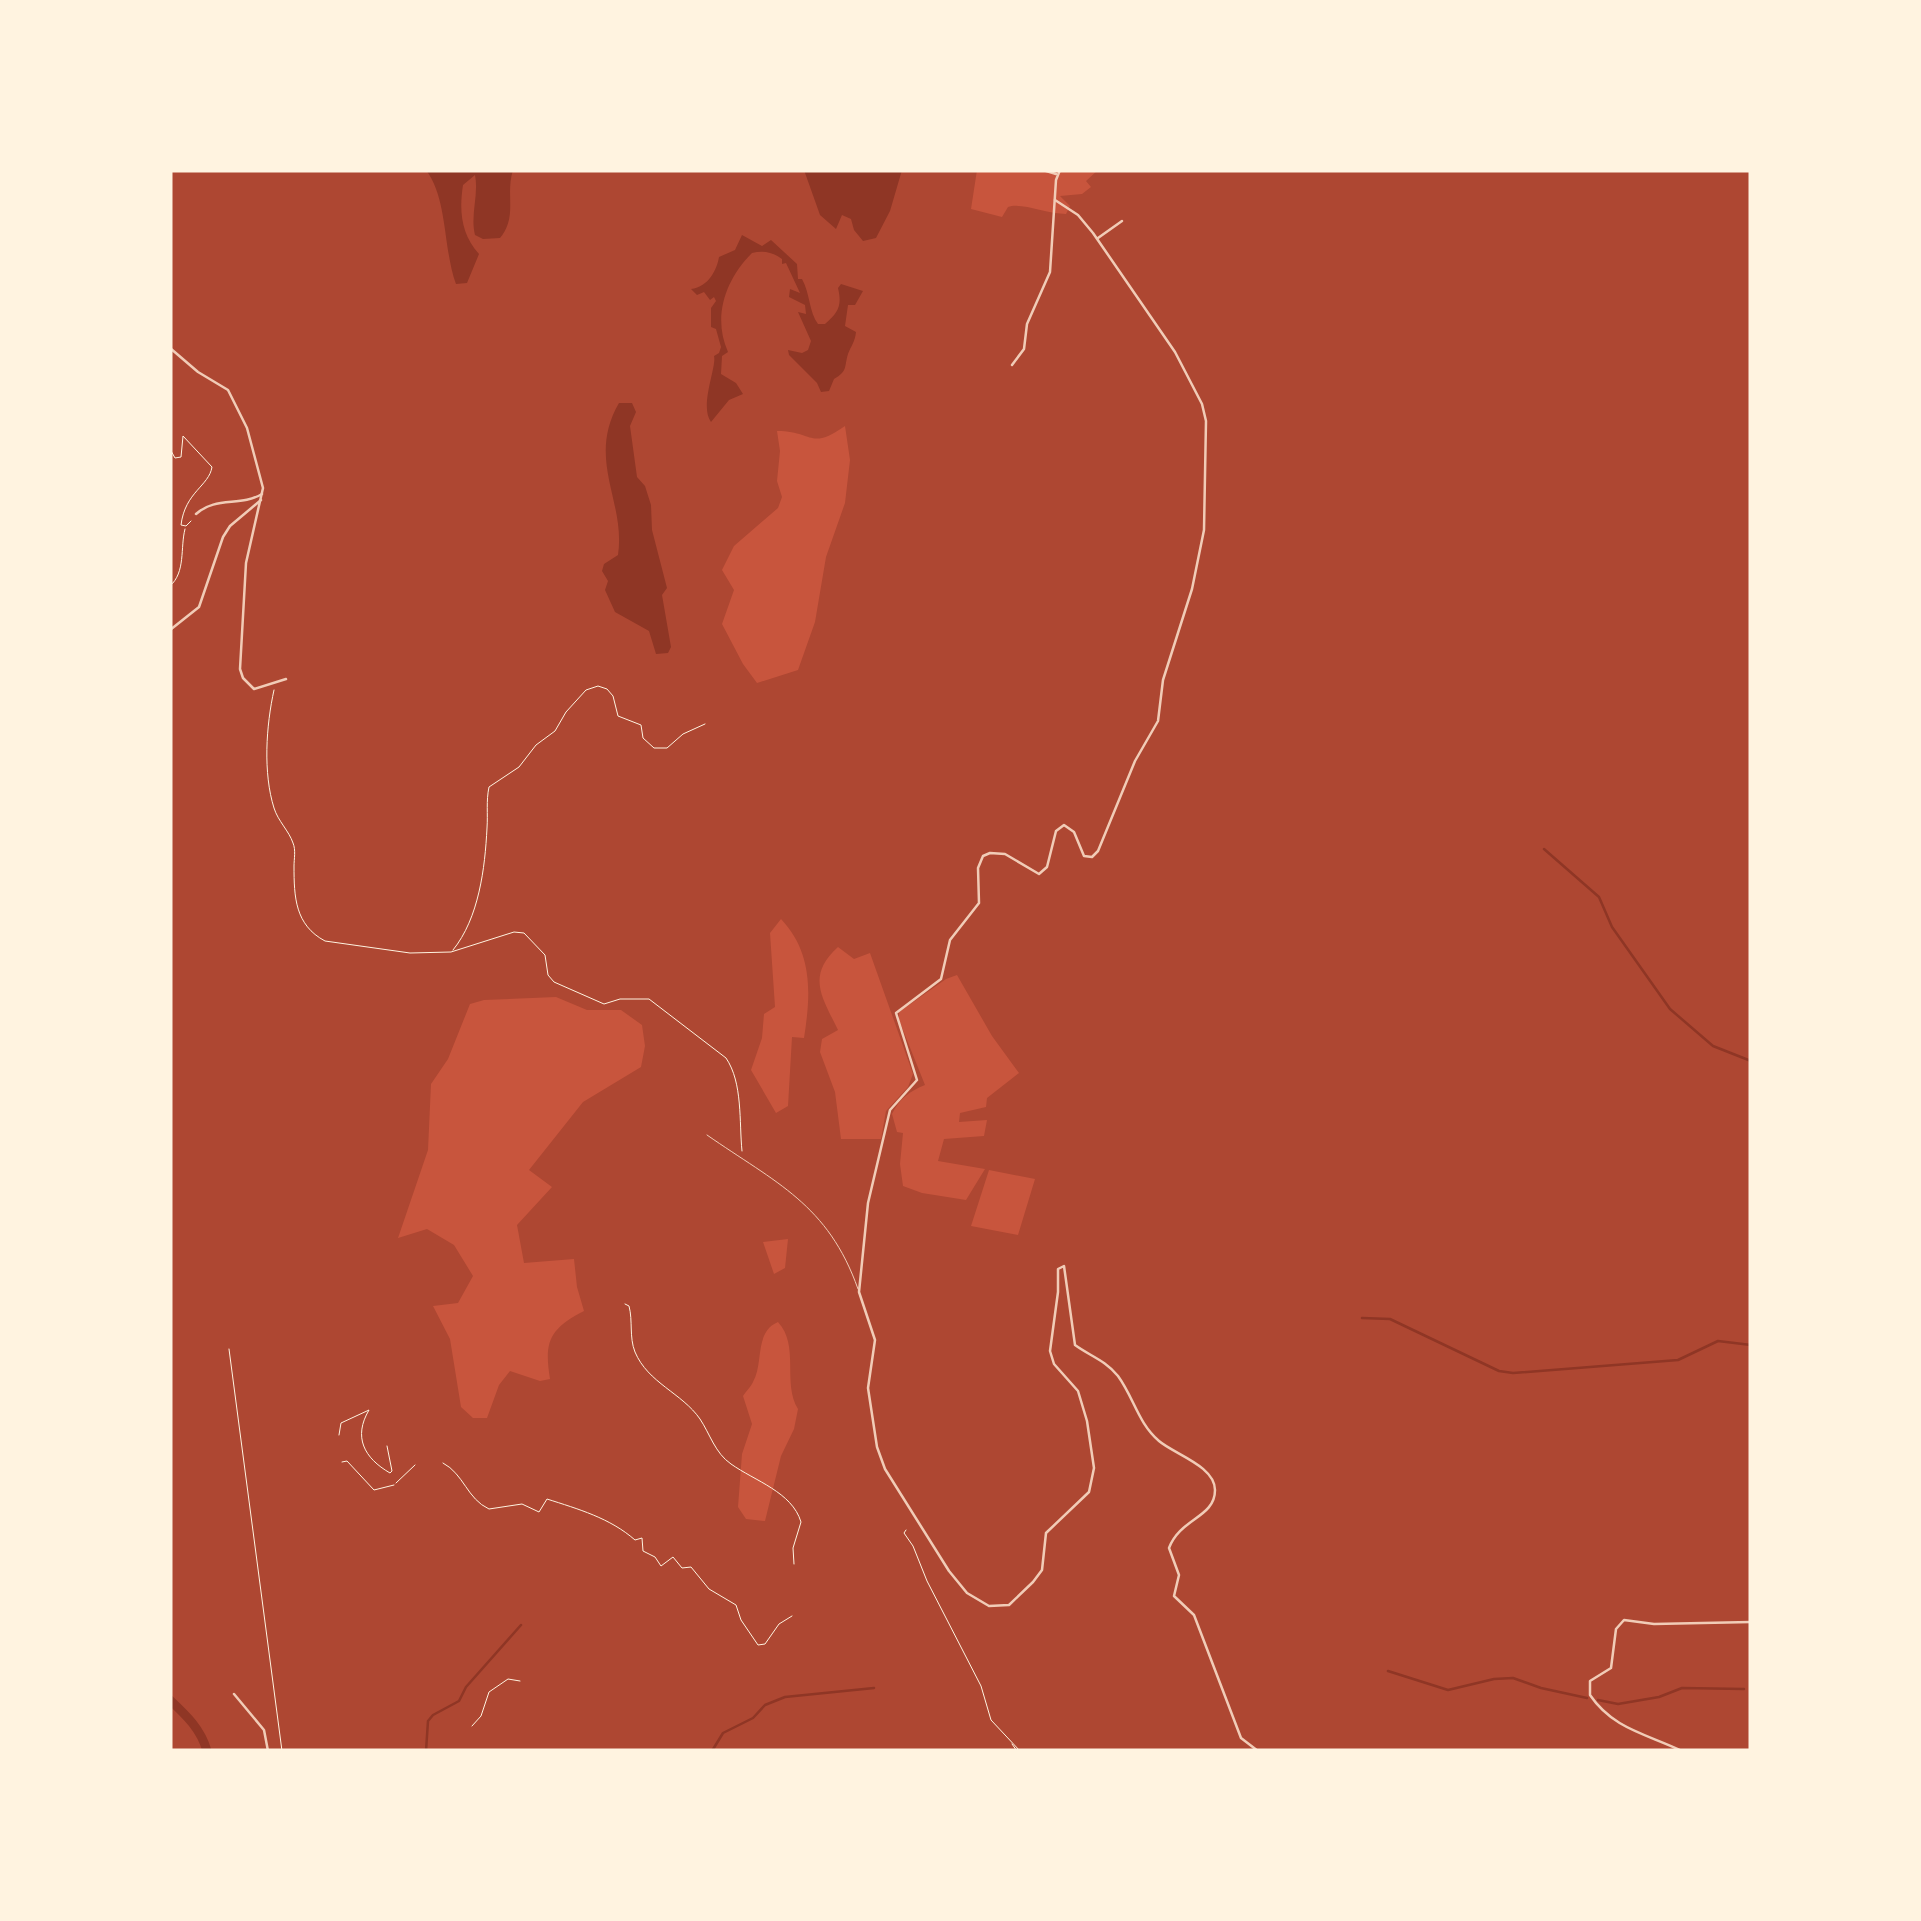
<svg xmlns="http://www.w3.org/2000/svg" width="1921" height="1921" font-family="'Roboto Condensed',sans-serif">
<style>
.green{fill:#ae4732;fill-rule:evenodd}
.water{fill:#8f3625}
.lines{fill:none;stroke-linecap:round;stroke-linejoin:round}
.stream{stroke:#8f3625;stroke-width:2.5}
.river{stroke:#8f3625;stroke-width:9}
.path{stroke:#fff3e0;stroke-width:1}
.service{stroke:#f1ccb7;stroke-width:1}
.minor{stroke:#f1ccb7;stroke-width:2.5}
</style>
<rect width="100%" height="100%" fill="#c8553d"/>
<path class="green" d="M170,170H977L971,209L1002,217L1008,207C1021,202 1047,214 1066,214L1070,206L1060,196L1082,194L1091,187L1086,181L1098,170H1751V1751H170ZM845,426L850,460L845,503L826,557L815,622L798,670L757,683L743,664L722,624L734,590L722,570L734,546L778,508L782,497L777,481L780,451L777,431C814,431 809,451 845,426ZM781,919C813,953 811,994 804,1038L792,1037L788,1106L776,1113L751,1070L762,1038L764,1014L775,1007L770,933ZM838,947L854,959L870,953L913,1074L908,1087L886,1111L881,1139H841L835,1092L820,1052L822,1039L838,1030C822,997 806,976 838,947ZM957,975L992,1036L1019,1073L987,1098L986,1107L960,1113L959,1122L987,1120L984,1136L944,1139L938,1161L985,1169L966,1200L922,1193L903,1186L900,1164L903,1133L897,1132L892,1114C899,1099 910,1091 925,1085L899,1020V1012L946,979ZM556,997L587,1010H621L642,1025L645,1046L641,1067L583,1102L529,1170L552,1187L517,1225L524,1263L574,1259L577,1287L584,1311C549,1329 544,1342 550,1379L540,1381L510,1371L499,1385L487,1418H473L461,1407L450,1339L433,1306L458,1303L473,1276L454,1245L427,1229L398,1238L428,1150L431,1084L448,1059L470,1004L484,1000ZM989,1170L1035,1179L1018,1235L971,1226ZM788,1239L785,1268L774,1274L763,1242ZM778,1322C800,1346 782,1383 798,1409L794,1429L781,1456L765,1521L746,1519L738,1507L742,1454L752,1424L743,1396C746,1391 751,1387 753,1382C764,1363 754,1332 778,1322Z"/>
<g class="water">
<path d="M426,170H513C505,195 518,216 500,238L483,239L475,235C470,215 479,195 475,175L463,185C459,211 461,234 479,254L467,283L456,284C443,249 448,199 426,170Z"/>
<polygon points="804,170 902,170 890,211 876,238 863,241 854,230 851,219 842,215 836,229 820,215"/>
<path d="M742,235L762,246L771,240L797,264L798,279H802C810,293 809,312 818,324H825C839,312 842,305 838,288L841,284L863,291L855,305H848L845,326L856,332C855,342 851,346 848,354C844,367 848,371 834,379L829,391L821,392L817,383L789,355L788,350L802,353L808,350L811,341L798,312L806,314L805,305L789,297L790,289L800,293L786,263L782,264V259C773,252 763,250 752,253C726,279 712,316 728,352L722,356L721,374L736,383L743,394L729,400L711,422C699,406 717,367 714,356L719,353L721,347L716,329L711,327V308L716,301L714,297L710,300L704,292L697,295L691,289C709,287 717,269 719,257L735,250Z"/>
<path d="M619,403H632L636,412L630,426L637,477L645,486L651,505L652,530L667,588L662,595L671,647L668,653L656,654L649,631L615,612L605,590L608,581L602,571L604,564L618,555C626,501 586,460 619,403Z"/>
</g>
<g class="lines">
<g class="stream">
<polyline points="1544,849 1599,897 1612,927 1670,1009 1713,1046 1751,1061"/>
<polyline points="1362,1318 1390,1319 1499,1371 1513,1373 1678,1360 1718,1341 1751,1345"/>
<polyline points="1388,1671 1448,1690 1494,1679 1513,1678 1541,1688 1587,1698"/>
<polyline points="1598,1700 1618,1704 1659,1697 1682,1688 1744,1689"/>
<polyline points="426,1751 428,1721 433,1715 459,1701 466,1687 521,1625"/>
<polyline points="712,1751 723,1733 753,1718 765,1705 785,1697 874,1688"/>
</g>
<path class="river" d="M170,1700C186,1715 201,1729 207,1751"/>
<g class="path">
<path d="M170,449L175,458L181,457L183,436L212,467C209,486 185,492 181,525L186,526L191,521"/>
<path d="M170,586C186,572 180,548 185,529"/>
<path d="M274,690C266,726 263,773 274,808C278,821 289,831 293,843C296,850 294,859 294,866C294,897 295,925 325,941L410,953L451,952L514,932L524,933L545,955L548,975L554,982L604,1004L620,999H649L726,1058C743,1083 739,1122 742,1151"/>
<path d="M453,950C479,918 485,868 487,828C488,814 486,801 489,787L519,767L536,745L555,731L566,712L586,690L598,686L607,689L613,696L618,716L641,725L643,738L654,748H667L683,734L705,724"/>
<path d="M625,1304L629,1306C633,1321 629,1337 635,1352C648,1383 682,1393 700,1419C710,1434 715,1453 731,1464C755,1481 792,1492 801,1522L793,1548L794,1564"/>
<polyline points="229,1349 282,1751"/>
<path d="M339,1435L341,1423L369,1410C353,1437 364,1458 390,1473L392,1471L387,1446"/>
<polyline points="342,1462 347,1461 374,1490 394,1485"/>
<path d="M443,1463C464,1474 467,1499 489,1509L522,1504L539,1512L547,1499C578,1509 610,1518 635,1540L642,1538L643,1551L655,1557L661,1566L673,1557L682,1568L691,1567L709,1589L736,1605L741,1620L758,1645L765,1644L779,1624L792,1616"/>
<polyline points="396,1483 415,1465"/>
<polyline points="906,1530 904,1533 913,1546 927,1581 981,1686 991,1720 1020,1751"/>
<polyline points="472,1726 481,1716 489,1692 508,1679 520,1681"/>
<polyline points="1012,1744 1017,1751"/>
</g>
<path class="service" d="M707,1135C776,1183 828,1204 858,1289"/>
<g class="minor">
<polyline points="1043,170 1056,174"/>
<path d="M1055,200L1078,215L1093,233L1175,352L1202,404L1206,421L1204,530L1192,589L1163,680L1158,721L1135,761L1098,851L1092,857L1084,856L1074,832L1064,825L1056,831L1047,867L1039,874L1005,854L990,853L983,856L978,868L979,903L950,940L941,979L896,1013L917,1080L890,1110L868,1203L859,1292L875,1340L868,1388L877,1447L885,1469L949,1571L967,1593L989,1606L1009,1605L1033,1582L1042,1570L1046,1533L1089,1492L1094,1468L1087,1421L1078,1391L1054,1364L1050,1351L1058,1292V1269L1064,1266L1075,1345C1090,1356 1105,1360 1118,1376C1134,1398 1138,1423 1159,1441C1174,1454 1215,1466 1215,1490C1215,1518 1180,1518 1169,1548L1179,1575L1174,1596L1194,1615L1241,1738L1258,1751"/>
<polyline points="1098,238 1122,221"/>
<polyline points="170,348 198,372 228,390 247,428 263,488 246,563 240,669 243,678 254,689 286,679"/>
<polyline points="1012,365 1024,349 1027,324 1050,272 1056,180 1060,170"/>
<path d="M196,514C216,496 240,507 262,494"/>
<polyline points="170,630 199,607 223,537 230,526 261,500"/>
<polyline points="234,1694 264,1730 268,1751"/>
<path d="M1682,1751C1647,1734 1613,1729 1590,1695V1681L1611,1668L1616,1629L1624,1620L1654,1624L1751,1622"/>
</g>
</g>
<rect width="1921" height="1921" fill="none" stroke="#fff3e0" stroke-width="345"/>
</svg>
